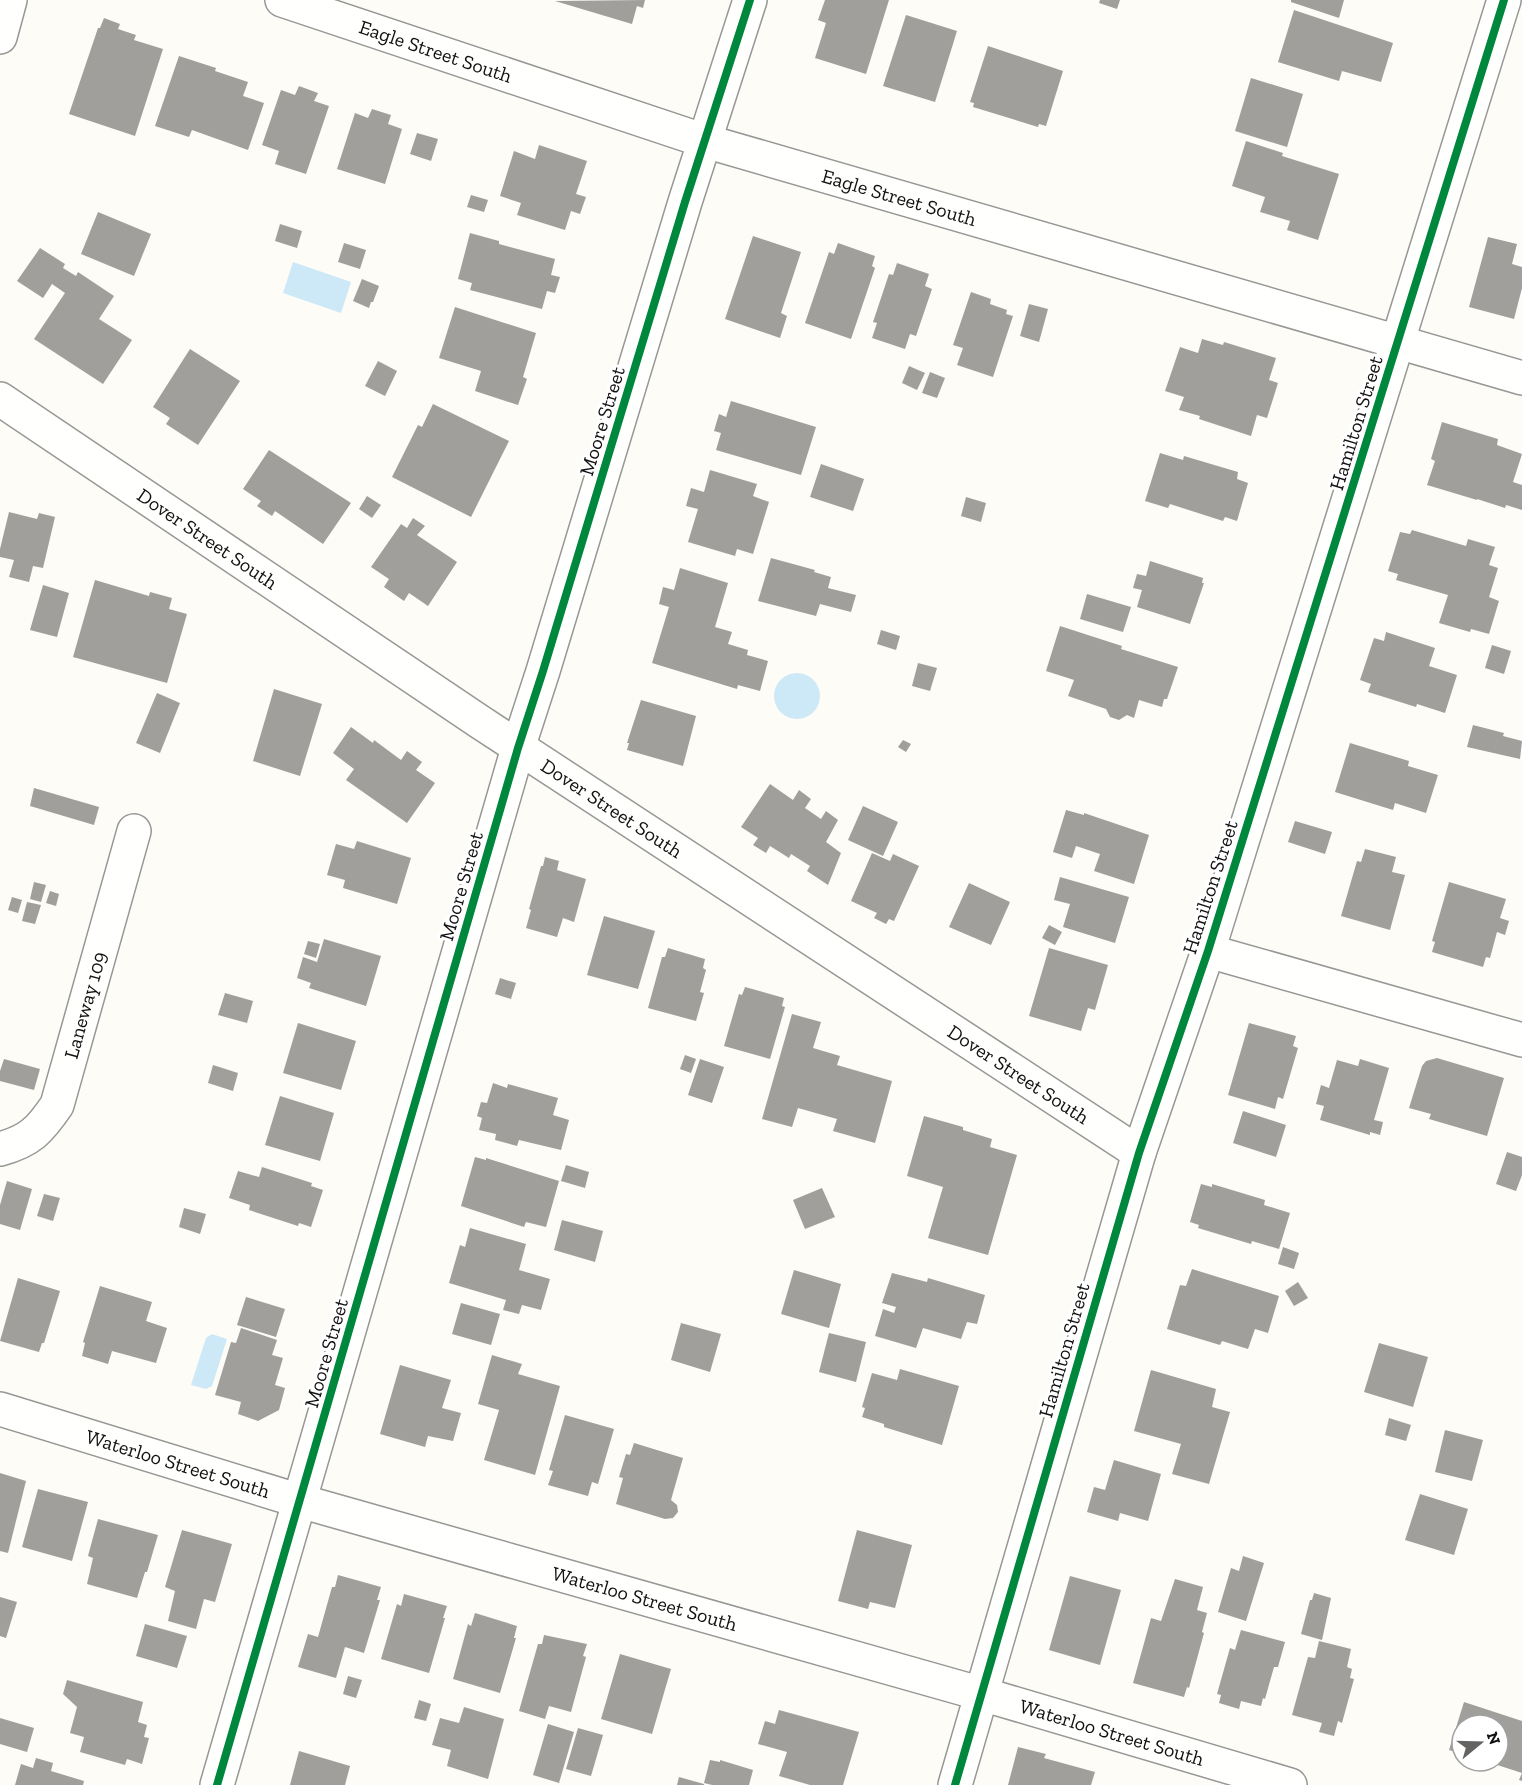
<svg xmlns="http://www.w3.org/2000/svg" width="1522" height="1785" font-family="'Zilla Slab',serif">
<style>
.water{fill:#cde8f7}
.building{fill:#a19f9c}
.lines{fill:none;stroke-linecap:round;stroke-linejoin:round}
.minor-casing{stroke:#979795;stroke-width:36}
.minor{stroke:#fffffe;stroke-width:33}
.cycleway-casing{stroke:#fff;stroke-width:11}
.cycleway{stroke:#00873e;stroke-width:8}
.labels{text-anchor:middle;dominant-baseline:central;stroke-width:6;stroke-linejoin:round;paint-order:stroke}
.street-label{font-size:20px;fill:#111;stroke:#fff}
</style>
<rect width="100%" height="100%" fill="#fdfcf7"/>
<g class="water">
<polygon points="293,262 351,282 341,313 283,293"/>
<circle cx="797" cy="696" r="23"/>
<polygon points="212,1334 227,1339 212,1386 206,1389 191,1385 206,1338"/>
</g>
<g class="building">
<polygon points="645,0 643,8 637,6 632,24 555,1"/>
<polygon points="825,0 889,0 866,74 815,58 826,23 818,20"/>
<polygon points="1100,0 1120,0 1117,9 1099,3"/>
<polygon points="1291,0 1344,0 1339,18 1291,2"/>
<polygon points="1294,10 1393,43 1381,82 1342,71 1339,81 1278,62"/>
<polygon points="906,15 957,31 935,102 883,86"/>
<polygon points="104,18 120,24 118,29 136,35 134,40 163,49 135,136 69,114 98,28 100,28"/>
<polygon points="988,46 1063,71 1046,126 1039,124 1038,127 973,107 974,103 970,102"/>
<polygon points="179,56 216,68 215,71 248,82 243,96 264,103 248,150 192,130 189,137 155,126"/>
<polygon points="1251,78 1303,94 1287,147 1235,131"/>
<polygon points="299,86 318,93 314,101 329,106 306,174 275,164 279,151 262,145 281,90 295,95"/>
<polygon points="372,109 391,115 388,124 402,129 385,184 337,169 355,113 368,118"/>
<polygon points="417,133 438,139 431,161 410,154"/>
<polygon points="1246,141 1283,153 1282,156 1339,174 1318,240 1287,230 1290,221 1260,212 1265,197 1232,186"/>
<polygon points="539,145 587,161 576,194 586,197 580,214 571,211 565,230 517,215 521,203 500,196 514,151 535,159"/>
<polygon points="471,195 488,200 484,212 467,207"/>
<polygon points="98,212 151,234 134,276 81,254"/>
<polygon points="280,224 302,231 297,248 275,241"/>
<polygon points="470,233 499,241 499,244 555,259 551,275 560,277 555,293 547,291 542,309 470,290 472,283 458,279"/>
<polygon points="753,236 801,252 781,313 787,316 780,338 725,319"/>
<polygon points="1488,237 1517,244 1512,264 1522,267 1522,288 1514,319 1469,307"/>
<polygon points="344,243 366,250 360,269 338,262"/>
<polygon points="838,243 875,256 872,266 875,268 851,339 805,323 829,252 834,254"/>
<polygon points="40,248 65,264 63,268 76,276 78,272 114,296 99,319 132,340 103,384 34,339 65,293 52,284 43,298 17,281"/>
<polygon points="897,263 929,274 925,286 932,289 916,336 910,334 905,349 872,338 877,323 873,322 889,274 893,275"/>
<polygon points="362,279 379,286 373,302 371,302 369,308 353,301"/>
<polygon points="971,292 991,299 990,304 1007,310 1006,314 1013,316 993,377 957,365 963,348 953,345"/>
<polygon points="1029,304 1048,309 1039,342 1020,336"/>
<polygon points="455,307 536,333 523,377 527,379 518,405 475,391 481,371 439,358"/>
<polygon points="1202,339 1223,345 1224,342 1276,358 1269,380 1278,383 1267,418 1257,415 1251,436 1199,419 1200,416 1179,410 1184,397 1165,391 1180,347 1198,353"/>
<polygon points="190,349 240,381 198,445 166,424 170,418 153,407"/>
<polygon points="378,361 397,371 385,396 365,386"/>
<polygon points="909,366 925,373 917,390 902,383"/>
<polygon points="930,372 945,378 937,398 922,393"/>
<polygon points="731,401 816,427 801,475 716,450 721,433 714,431 719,414 726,417"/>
<polygon points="433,404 509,441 471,517 392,477 418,425 422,427"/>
<polygon points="1442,422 1498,439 1497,445 1522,454 1513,482 1522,485 1522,510 1506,505 1505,508 1477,499 1477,500 1427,485 1435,461 1431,459"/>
<polygon points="269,450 351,503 323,544 275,511 272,516 257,506 261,501 243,489"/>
<polygon points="1160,453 1183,460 1184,456 1238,472 1237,479 1248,483 1237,521 1225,517 1223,521 1170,504 1168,508 1145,501"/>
<polygon points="821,464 864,479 853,511 810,497"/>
<polygon points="710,470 757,484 753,496 769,502 753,554 737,549 735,556 688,542 698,509 686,506 691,488 704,492"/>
<polygon points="367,496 381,505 372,518 359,509"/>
<polygon points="966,497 986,503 981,522 961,516"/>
<polygon points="9,512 37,519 39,513 55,517 43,568 33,566 29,582 9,577 14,560 0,557 0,549"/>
<polygon points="413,518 425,526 417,535 457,562 428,606 409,593 404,601 384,587 389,579 371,567 401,524 407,528"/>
<polygon points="1412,530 1466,546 1468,539 1495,547 1489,565 1498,568 1489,597 1499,601 1489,634 1471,629 1470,632 1439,623 1448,595 1396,580 1398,574 1388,571 1400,532 1410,534"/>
<polygon points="771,558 815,570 814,572 831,577 828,588 856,595 851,612 820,604 816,616 758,601"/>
<polygon points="1150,561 1203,578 1202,583 1204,583 1190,624 1137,607 1142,590 1133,588 1137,574 1146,576"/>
<polygon points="680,568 728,583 715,627 732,632 728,644 748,650 747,655 768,661 760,691 738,685 737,689 652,663 669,607 659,604 663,587 674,590"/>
<polygon points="95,580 149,596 150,592 172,598 169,609 187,614 167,683 73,657"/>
<polygon points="43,585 69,593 57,637 30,630"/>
<polygon points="1087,594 1131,607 1123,632 1080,619"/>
<polygon points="1060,626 1122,646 1121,649 1178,667 1167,699 1164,699 1162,707 1139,700 1134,718 1127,715 1119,720 1110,717 1106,709 1068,696 1074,680 1046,671"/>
<polygon points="881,630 900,636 896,650 877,644"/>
<polygon points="1386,632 1435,648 1429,666 1457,675 1445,713 1417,704 1416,707 1368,692 1371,684 1360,680 1374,638 1384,641"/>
<polygon points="1492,645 1511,651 1504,674 1485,668"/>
<polygon points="918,663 937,668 930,691 912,686"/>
<polygon points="274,689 322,704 300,776 253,761"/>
<polygon points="157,693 180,703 160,753 136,743"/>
<polygon points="641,700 696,716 683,766 627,750 629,743 627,743"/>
<polygon points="1473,725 1504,733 1503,736 1522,741 1520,759 1467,747"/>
<polygon points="351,727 373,743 374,740 401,760 407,751 422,762 416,770 435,783 407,823 346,780 354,769 333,753"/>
<polygon points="903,740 911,744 906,752 898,747"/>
<polygon points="1350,743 1409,761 1408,766 1438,775 1426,813 1395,803 1393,810 1335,792"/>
<polygon points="770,784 793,800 799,790 811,799 805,808 821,819 826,811 838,820 826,842 841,853 828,885 807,871 810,866 791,854 789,858 770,846 766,853 753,845 758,838 741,827"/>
<polygon points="34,788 99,807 94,825 30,806"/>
<polygon points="863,806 898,822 883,856 848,840"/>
<polygon points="1066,810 1084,815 1084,813 1149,835 1134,884 1094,871 1100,854 1076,846 1072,858 1053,852"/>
<polygon points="1295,821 1332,832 1325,854 1288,842"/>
<polygon points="357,841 411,858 397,904 343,888 345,880 327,875 336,844 354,849"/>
<polygon points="1365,849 1396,857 1392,872 1405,875 1390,930 1341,916 1357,861 1361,862"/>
<polygon points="872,853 890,861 893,854 919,866 894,921 889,919 886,924 874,918 877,913 851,901"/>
<polygon points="545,857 559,861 557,870 586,879 574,922 563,918 557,937 526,928 531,910 529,909 541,866 543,866"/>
<polygon points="1060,877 1129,897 1115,943 1063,927 1070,904 1054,900"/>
<polygon points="34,882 46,885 41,902 30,899"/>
<polygon points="1449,882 1506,899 1500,918 1509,921 1505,935 1497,932 1490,958 1486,957 1483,967 1432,952 1435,942 1432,941"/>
<polygon points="969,883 1010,902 991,945 949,927"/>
<polygon points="50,891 59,894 56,906 46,903"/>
<polygon points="12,897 22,900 18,913 8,910"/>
<polygon points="27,902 41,905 35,924 22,921"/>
<polygon points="604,916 655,931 638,989 587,975"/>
<polygon points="1049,925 1062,932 1055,945 1042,938"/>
<polygon points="324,939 381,956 366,1006 309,988 311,983 297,978 303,957 317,962"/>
<polygon points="308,941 320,944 316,958 304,954"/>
<polygon points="668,948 705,959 703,968 706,970 700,992 704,993 696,1021 648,1008 662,957 665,957"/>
<polygon points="1049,948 1108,965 1095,1010 1088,1008 1081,1031 1029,1016"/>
<polygon points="500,978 516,983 511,999 495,994"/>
<polygon points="745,987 784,998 782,1006 785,1007 770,1059 724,1046 739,994 742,995"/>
<polygon points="225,993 253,1001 247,1023 218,1015"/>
<polygon points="792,1014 821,1022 813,1048 840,1056 837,1065 892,1081 875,1143 833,1131 837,1119 798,1108 792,1127 762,1119"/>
<polygon points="298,1023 356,1041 341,1090 283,1073"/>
<polygon points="1249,1023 1296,1036 1293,1046 1298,1048 1283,1099 1278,1097 1275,1109 1228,1095"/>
<polygon points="685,1055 696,1059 691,1073 680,1069"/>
<polygon points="1437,1058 1504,1078 1487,1136 1429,1119 1431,1114 1409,1108 1422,1066 1426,1061"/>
<polygon points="4,1059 40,1069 34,1090 0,1081 0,1071"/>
<polygon points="700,1059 724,1067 712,1103 688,1095"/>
<polygon points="1360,1059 1389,1068 1374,1120 1383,1122 1380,1135 1370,1132 1370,1135 1320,1120 1324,1106 1316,1104 1321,1085 1329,1088 1337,1060 1358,1066"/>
<polygon points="213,1065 238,1073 233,1091 208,1083"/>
<polygon points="493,1083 507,1088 508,1084 558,1098 553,1115 569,1120 561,1150 519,1140 517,1146 495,1140 496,1134 479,1130 482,1118 477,1116 481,1102 487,1103"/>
<polygon points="280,1096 334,1113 320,1161 265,1145"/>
<polygon points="1243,1111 1286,1125 1276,1157 1233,1143"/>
<polygon points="924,1116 963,1127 963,1130 992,1139 990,1147 1017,1155 988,1255 928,1238 943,1187 907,1176"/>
<polygon points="1507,1152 1522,1157 1522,1175 1516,1191 1496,1184"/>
<polygon points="475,1157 486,1160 486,1158 559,1181 546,1227 526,1222 524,1227 461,1206"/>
<polygon points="566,1165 589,1172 585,1188 561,1181"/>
<polygon points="262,1167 312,1183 311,1186 323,1190 311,1227 299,1223 298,1226 249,1210 250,1205 229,1198 238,1171 259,1177"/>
<polygon points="7,1181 32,1189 20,1230 0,1224 0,1205"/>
<polygon points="1201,1184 1212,1187 1212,1184 1265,1200 1264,1205 1290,1213 1279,1249 1252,1241 1251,1244 1198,1228 1199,1225 1190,1222"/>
<polygon points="822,1188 835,1217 805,1229 793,1200"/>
<polygon points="44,1194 60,1198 53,1221 37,1216"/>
<polygon points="184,1208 206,1214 200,1234 179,1227"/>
<polygon points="562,1220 603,1231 595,1262 554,1250"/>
<polygon points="470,1228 526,1244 519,1270 550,1279 541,1310 522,1305 519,1314 503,1310 506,1300 449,1283 460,1245 465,1247"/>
<polygon points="1283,1247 1299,1253 1294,1269 1278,1264"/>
<polygon points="1192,1269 1279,1296 1268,1333 1255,1329 1248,1349 1222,1341 1220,1345 1167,1329 1180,1285 1186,1286"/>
<polygon points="794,1270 841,1284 829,1328 781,1314"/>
<polygon points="892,1273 927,1282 928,1278 985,1295 977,1324 967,1322 961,1339 923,1328 916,1348 875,1336 883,1309 894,1313 896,1307 882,1303"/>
<polygon points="18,1278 60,1291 44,1343 42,1343 39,1352 0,1341"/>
<polygon points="1298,1282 1308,1298 1294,1306 1285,1291"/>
<polygon points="100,1286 152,1302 146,1321 167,1328 156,1363 112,1351 108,1364 82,1356 85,1343 83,1342"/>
<polygon points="246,1297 285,1309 276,1337 237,1325"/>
<polygon points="461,1303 500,1314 491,1345 452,1334"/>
<polygon points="681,1323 721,1334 710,1372 671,1360"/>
<polygon points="241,1328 277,1340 272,1355 283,1358 275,1385 285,1388 279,1410 258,1421 238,1414 241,1402 215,1395 231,1342 236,1343"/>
<polygon points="829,1333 866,1342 856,1382 819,1372"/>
<polygon points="1379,1343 1428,1357 1413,1407 1364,1392"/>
<polygon points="492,1355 522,1364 518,1374 560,1386 535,1475 484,1460 499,1410 478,1404"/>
<polygon points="400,1365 451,1380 442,1408 461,1413 453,1441 428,1436 425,1447 380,1434"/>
<polygon points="900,1369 959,1386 942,1445 884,1427 884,1424 862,1417 865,1408 862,1407 872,1373 897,1380"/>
<polygon points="1151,1370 1216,1389 1212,1407 1230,1412 1209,1484 1172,1474 1181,1444 1134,1431"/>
<polygon points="565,1415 614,1429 598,1484 592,1482 588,1496 548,1485 553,1471 549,1470"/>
<polygon points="1389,1418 1411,1425 1406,1441 1385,1435"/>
<polygon points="1445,1430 1483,1440 1472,1481 1435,1472"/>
<polygon points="634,1443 683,1458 671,1500 677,1505 678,1512 673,1518 665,1519 616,1504 623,1478 619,1477 626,1454 630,1455"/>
<polygon points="1114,1460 1161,1474 1148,1521 1120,1513 1118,1521 1087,1512 1094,1487 1105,1490"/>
<polygon points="0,1473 26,1481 8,1553 0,1551"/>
<polygon points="38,1489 88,1502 72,1561 22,1547"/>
<polygon points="1420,1494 1468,1509 1454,1555 1405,1540"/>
<polygon points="98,1519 158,1535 147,1572 145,1572 137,1598 87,1584 93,1558 88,1556"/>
<polygon points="182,1530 232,1544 215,1602 204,1599 196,1629 168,1621 175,1591 165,1587"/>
<polygon points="857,1530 912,1545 895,1608 870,1602 868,1609 838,1601"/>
<polygon points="1243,1556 1264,1563 1246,1621 1218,1612 1231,1568 1239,1571"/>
<polygon points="338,1575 381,1587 377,1600 380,1600 364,1653 345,1647 336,1678 298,1667 308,1634 318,1637 332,1587 335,1587"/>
<polygon points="1070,1576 1121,1590 1100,1665 1049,1650"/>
<polygon points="1175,1579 1203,1587 1197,1610 1207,1613 1202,1632 1204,1633 1189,1688 1187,1687 1184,1697 1133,1683 1151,1618 1161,1621"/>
<polygon points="1314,1593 1331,1598 1322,1640 1301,1634 1310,1600 1312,1600"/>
<polygon points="404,1594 447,1606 443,1618 445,1618 429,1673 381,1659 397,1604 401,1606"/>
<polygon points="0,1597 17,1602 6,1638 0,1636"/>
<polygon points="475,1613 517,1626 514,1638 516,1638 500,1693 453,1679 468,1624 471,1626"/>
<polygon points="145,1624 187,1636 177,1668 136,1656"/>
<polygon points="1241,1630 1285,1642 1278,1667 1274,1667 1265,1699 1263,1698 1261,1706 1241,1701 1239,1709 1219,1703 1221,1695 1217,1694 1230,1648 1235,1650"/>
<polygon points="544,1635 587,1644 583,1656 586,1657 571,1712 549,1706 545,1719 519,1711 538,1644 542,1644"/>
<polygon points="1319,1641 1351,1649 1347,1667 1352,1669 1350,1678 1354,1679 1342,1723 1338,1721 1334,1736 1319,1732 1322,1723 1292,1715 1308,1657 1315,1658"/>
<polygon points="620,1654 671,1669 652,1734 601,1719"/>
<polygon points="348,1676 362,1680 356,1698 343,1694"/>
<polygon points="67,1680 143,1702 138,1722 147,1725 144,1737 149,1738 142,1764 127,1759 125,1765 80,1752 84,1737 70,1733 77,1707 63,1694"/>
<polygon points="419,1700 431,1704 426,1721 414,1718"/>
<polygon points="1464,1702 1522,1721 1522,1781 1519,1780 1522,1773 1485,1761 1498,1761 1498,1725 1462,1725 1462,1754 1449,1750"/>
<polygon points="464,1707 504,1719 488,1779 447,1766 451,1750 432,1745 440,1718 459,1723"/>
<polygon points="779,1710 859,1732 843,1785 810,1785 779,1776 787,1752 758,1744 765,1721 775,1724"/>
<polygon points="0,1718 34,1728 27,1752 0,1744"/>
<polygon points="548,1724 574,1732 559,1783 533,1775"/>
<polygon points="578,1728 603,1735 591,1776 566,1769"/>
<polygon points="1018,1747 1046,1754 1044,1758 1095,1772 1091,1785 1008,1785"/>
<polygon points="299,1751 350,1766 345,1785 290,1785"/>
<polygon points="36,1758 53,1763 51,1771 84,1781 83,1785 15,1785 21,1764 33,1768"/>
<polygon points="710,1760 720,1762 720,1760 753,1770 749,1785 712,1785 704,1783"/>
<polygon points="679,1777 704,1784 704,1785 677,1785"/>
</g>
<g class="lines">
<g class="minor-casing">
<g id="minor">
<path id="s1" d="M282,0L705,141L1522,378"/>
<polyline points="0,37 10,0"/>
<path id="s2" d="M0,399L480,722L1139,1153"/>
<polyline points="1208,951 1522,1040"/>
<path id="s3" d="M0,1149C30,1141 40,1130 57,1105L134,831"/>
<path id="s4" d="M0,1409L300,1501L982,1694L1290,1785"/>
<polyline points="217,1785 518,748 543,671 685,202 750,0"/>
<polyline points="955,1785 1139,1153 1208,951 1504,0"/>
</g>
</g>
<use href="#minor" class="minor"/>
<g class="cycleway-casing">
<g id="cycleway">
<polyline points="217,1785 518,748 543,671 685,202 750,0"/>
<polyline points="955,1785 1139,1153 1208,951 1504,0"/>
</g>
</g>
<use href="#cycleway" class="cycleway"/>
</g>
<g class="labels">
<g class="street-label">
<text stroke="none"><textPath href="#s1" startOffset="162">Eagle Street South</textPath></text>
<text stroke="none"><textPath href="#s1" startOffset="648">Eagle Street South</textPath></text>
<text transform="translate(602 421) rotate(-73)">Moore Street</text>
<text transform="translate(1356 423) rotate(-73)">Hamilton Street</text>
<text stroke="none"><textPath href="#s2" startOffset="250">Dover Street South</textPath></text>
<text stroke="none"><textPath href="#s2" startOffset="736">Dover Street South</textPath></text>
<text transform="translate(461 886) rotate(-74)">Moore Street</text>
<text transform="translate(1210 887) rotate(-72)">Hamilton Street</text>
<text stroke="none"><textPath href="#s3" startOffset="178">Laneway 109</textPath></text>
<text stroke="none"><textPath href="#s2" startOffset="1222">Dover Street South</textPath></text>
<text transform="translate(1064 1350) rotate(-74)">Hamilton Street</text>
<text transform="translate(326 1353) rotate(-74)">Moore Street</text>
<text stroke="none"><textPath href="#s4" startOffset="186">Waterloo Street South</textPath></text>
<text stroke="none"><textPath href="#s4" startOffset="672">Waterloo Street South</textPath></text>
<text stroke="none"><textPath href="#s4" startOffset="1158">Waterloo Street South</textPath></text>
</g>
</g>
<g transform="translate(1480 1743) rotate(71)"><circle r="28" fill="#ffffff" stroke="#a0a0a0" stroke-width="1.5"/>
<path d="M0-4.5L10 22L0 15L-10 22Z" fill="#646362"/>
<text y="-9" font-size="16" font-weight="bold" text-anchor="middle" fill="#111111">N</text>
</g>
</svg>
